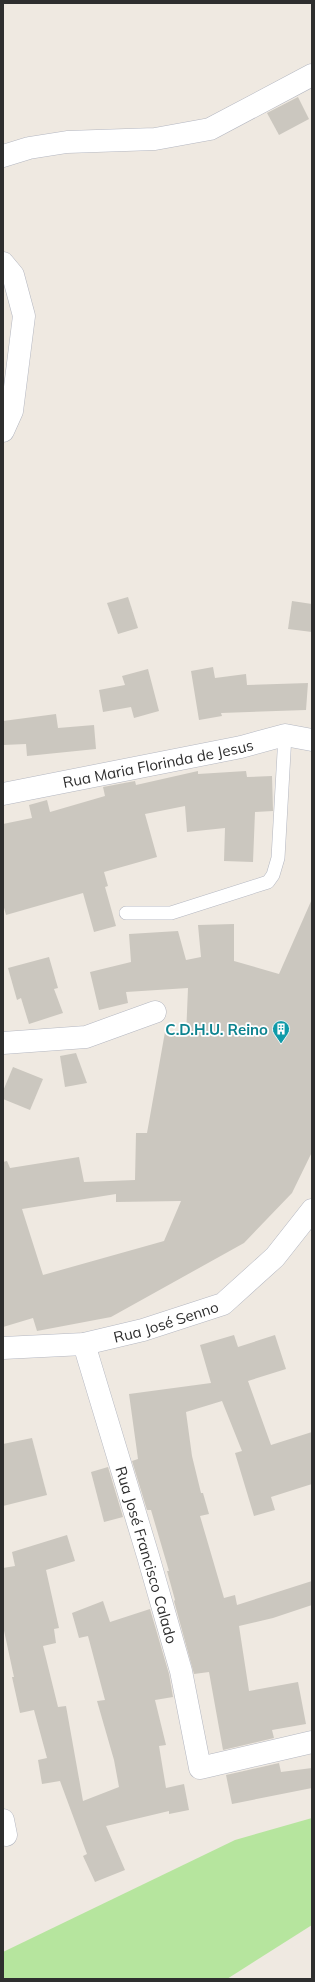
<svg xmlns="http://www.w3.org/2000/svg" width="315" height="1982" font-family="Mulish,sans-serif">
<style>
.green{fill:#b6e59e}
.building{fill:#cbc7bf;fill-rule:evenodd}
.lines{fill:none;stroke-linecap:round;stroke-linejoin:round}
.lane-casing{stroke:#b4b7c1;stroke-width:14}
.street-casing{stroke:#b4b7c1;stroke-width:23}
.lane{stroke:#fff;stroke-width:13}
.street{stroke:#fff;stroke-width:22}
.labels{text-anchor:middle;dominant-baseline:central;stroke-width:3.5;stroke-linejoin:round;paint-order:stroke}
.street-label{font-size:15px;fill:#2e2e2e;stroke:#fff}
.culture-label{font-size:15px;font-weight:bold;fill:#0d838f;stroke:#fff;text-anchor:end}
</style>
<rect width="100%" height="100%" fill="#efe9e1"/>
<polygon class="green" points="312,1818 312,1925 227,1979 3,1979 3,1952 235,1840"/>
<g class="building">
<polygon points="298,97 309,119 279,135 267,113"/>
<polygon points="128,597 138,628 118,634 107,603"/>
<polygon points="292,601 312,604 312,632 288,629"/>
<polygon points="213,667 215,678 246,674 247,685 308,683 306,710 221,713 222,716 199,720 191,671"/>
<polygon points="148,669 159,711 134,718 131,707 103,712 99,690 125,685 122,676"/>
<polygon points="56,714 58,728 94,725 96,749 27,756 26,744 3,745 3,721"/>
<polygon points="198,771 198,774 246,771 247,777 272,776 273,811 255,812 253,862 224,861 225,828 187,832 185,806 145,814 157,857 104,872 108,886 105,887 116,926 94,932 83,893 6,915 3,904 3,824 32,818 29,805 47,800 50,812 105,796 103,787 135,781 136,785"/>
<path d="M312,899V1152L292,1193L244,1243L111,1317L37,1331L33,1318L3,1327V1162L7,1161L10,1168L79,1157L84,1182L135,1180L136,1133H147L165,1032L186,1036L188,988L126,992L128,1003L99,1010L90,972L131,962L129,934L178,931L186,960L201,957L198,925L234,924V961L279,974ZM116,1194V1202L181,1201L164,1241L43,1275L22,1209Z"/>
<polygon points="49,957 58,988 54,989 63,1013 29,1024 21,998 17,1000 8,968"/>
<polygon points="76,1053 87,1083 65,1087 60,1056"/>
<polygon points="13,1067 43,1079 30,1110 3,1099 3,1091"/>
<polygon points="234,1335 238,1347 275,1335 286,1369 248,1381 271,1445 312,1432 312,1484 271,1497 275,1510 254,1516 235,1453 242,1451 222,1401 186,1412 192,1456 201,1493 203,1493 209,1514 200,1516 224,1598 235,1595 237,1605 312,1581 312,1605 273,1618 239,1626 249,1691 298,1682 306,1724 272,1730 274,1738 223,1750 209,1672 194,1674 174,1601 175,1600 167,1571 169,1571 151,1510 147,1510 132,1461 138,1459 129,1394 211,1383 200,1345"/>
<polygon points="32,1438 47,1495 3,1506 3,1444"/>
<polygon points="108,1467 123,1517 104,1522 91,1472"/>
<polygon points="67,1535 75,1561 46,1570 59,1628 54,1629 56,1643 43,1646 58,1707 66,1706 83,1801 119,1787 114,1760 97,1701 105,1700 88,1636 79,1638 72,1613 103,1601 110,1622 150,1609 169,1674 173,1697 155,1700 166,1745 159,1746 166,1788 184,1784 189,1810 169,1814 169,1811 106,1826 125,1870 95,1882 83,1856 87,1854 60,1781 42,1784 38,1760 47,1758 34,1710 20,1713 12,1677 14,1677 3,1626 3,1568 15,1566 12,1552"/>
<polygon points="279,1763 281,1772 312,1768 312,1788 232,1804 226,1775"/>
</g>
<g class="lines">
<g class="lane-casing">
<polyline id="lane" points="126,913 171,913 268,882 273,875 278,858 285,735"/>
</g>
<g class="street-casing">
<g id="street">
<polyline points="3,156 29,148 67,142 155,139 210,129 312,75"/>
<polyline points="3,263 13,275 24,316 12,411 3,431"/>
<path id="s1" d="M3,794L241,747L285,735L312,740"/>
<polyline points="3,1043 86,1037 155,1012"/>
<path id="s2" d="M84,1344L148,1556L181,1671L200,1768L312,1742"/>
<path id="s3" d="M3,1348L84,1344L143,1330L223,1304L275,1257L312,1210"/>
<polyline points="3,1820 6,1835"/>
</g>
</g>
<use href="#lane" class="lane"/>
<use href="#street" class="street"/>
</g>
<defs>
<g id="building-pin" transform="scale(0.9)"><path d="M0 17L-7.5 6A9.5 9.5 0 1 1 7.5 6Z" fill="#0f9aa8" stroke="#fff"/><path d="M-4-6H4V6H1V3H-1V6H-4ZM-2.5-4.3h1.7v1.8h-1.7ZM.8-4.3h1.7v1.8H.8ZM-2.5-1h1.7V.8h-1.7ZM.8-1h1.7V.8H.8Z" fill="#fff"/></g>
</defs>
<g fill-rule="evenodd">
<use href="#building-pin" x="281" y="1029"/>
</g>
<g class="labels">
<g class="street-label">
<text stroke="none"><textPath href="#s1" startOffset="158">Rua Maria Florinda de Jesus</textPath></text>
<text stroke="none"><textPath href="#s3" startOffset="166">Rua José Senno</textPath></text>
<text stroke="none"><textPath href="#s2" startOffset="220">Rua José Francisco Calado</textPath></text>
</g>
<g class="culture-label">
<text x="268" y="1029">C.D.H.U. Reino</text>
</g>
</g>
<rect width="315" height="1982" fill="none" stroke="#2e2e2e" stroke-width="8"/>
</svg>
